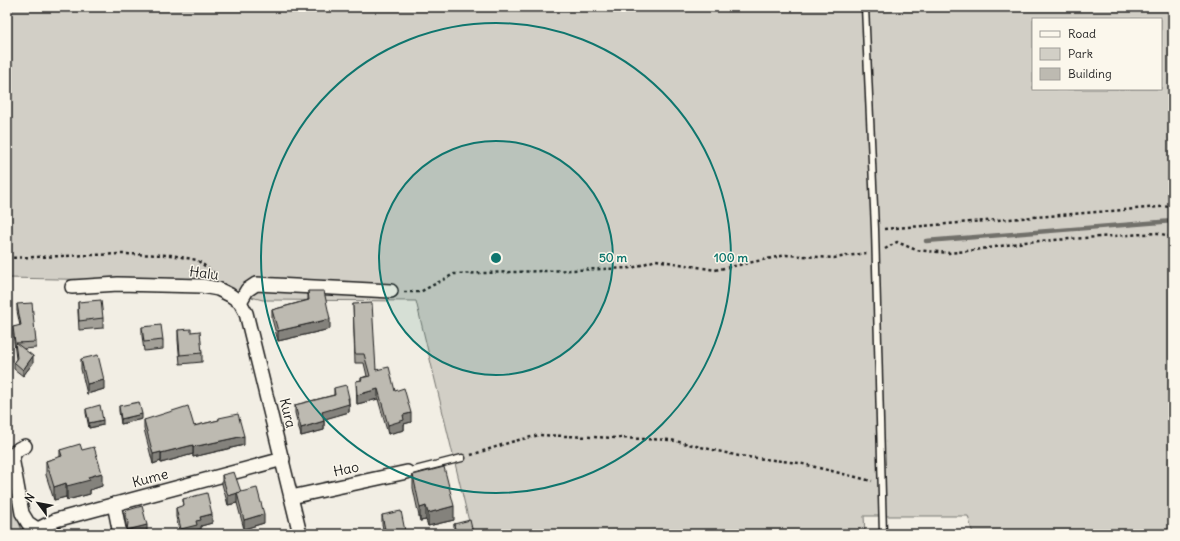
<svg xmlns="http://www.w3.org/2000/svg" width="1180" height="541" font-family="Delius,sans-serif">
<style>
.green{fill:#d2cfc6;stroke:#777671;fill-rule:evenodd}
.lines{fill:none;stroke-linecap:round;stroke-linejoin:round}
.stream{stroke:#716f6b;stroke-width:4.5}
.service-casing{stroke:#1c1c1c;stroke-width:9}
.minor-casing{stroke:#1c1c1c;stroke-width:16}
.path{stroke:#1c1c1c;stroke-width:2.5;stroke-dasharray:3 3;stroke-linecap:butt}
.service{stroke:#fbf7ec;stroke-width:6}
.minor{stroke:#fbf7ec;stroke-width:13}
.wall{fill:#a3a098;stroke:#1c1c1c}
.shaded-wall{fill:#84827c;stroke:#1c1c1c}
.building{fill:#bdbab1;stroke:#1c1c1c}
.ring{fill:none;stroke:#0f766e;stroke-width:2}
.labels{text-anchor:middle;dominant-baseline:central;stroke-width:3;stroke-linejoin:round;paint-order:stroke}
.street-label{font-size:14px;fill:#1c1c1c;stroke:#fbf7ec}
.centre{fill:#0f766e;stroke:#fbf7ec;stroke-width:2}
.ring-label{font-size:12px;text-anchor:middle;font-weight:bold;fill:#0f766e;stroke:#fbf7ec;stroke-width:3;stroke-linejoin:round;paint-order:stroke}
</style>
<rect width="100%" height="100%" fill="#f2eee4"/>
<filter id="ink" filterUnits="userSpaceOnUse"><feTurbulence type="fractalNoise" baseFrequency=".025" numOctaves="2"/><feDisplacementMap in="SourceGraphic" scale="8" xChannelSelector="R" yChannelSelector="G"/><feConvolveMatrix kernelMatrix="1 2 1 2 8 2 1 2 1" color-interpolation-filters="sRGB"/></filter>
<g filter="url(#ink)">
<g class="green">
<path d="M7,7H1173V534H973L968,516H864L865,534H472L416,301L263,300L239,294L110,280L7,278ZM1033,19H1161V89H1033Z"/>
<polygon points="7,465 22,534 7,534"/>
</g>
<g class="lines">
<polyline class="stream" points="926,241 1173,221"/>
<g class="service-casing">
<g id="service">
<polyline points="865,7 875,229 883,534"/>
<polyline points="407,472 462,458"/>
</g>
</g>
<g class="minor-casing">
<g id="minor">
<polyline points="72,287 118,284 202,286 218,289 230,295 240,302 246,313 300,534"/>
<polyline points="240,302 247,290 256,284 391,291"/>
<path d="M25,446C16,449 12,454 13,463L22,513L28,523L37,529"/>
<polyline points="291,497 407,472"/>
<polyline points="114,504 120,534"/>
<polyline points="28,534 56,520 283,459"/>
</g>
</g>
<g class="path">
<polyline points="884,229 1173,206"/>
<polyline points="885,249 897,242 916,250 949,253 976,250 1025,242 1158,233 1173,237"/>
<polyline points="7,258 121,254 171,255 197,260 214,273"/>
<polyline points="404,292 420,292 454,274 632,268 656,260 715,270 786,255 834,258 867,253"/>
<polyline points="471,455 511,442 539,435 671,440 739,456 799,463 872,481"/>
</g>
<use href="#service" class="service"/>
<use href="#minor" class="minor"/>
</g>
<g class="wall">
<polygon points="308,291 330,329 278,341 272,319 272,310 308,300"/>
<polygon points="78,302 103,318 103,328 79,330 78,312"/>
<polygon points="17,304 36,342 36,348 23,349 33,363 23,376 14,369 14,362 16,359 13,334 13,327 20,326 17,311"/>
<polygon points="353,304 376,370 395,391 411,422 404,424 404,430 388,434 378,399 357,404 356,381 361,380 361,378 367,376 364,363 355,363"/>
<polygon points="142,327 163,340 163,349 144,351 142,336"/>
<polygon points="178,330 191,332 202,353 202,362 180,364 178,340"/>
<polygon points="81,359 104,389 87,394 81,369"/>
<polygon points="334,388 349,403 349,412 324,419 324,430 301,436 295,413 295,405 334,395"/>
<polygon points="119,406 142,419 121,424 119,411"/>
<polygon points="86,409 103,425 89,428 86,413"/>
<polygon points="219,418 244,445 193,457 193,454 161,463 161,461 153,464 144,429 144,420 194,426 219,420"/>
<polygon points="60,450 82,450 102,486 90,490 90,494 67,500 66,497 54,500 46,475 46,461 60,457"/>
<polygon points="222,475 241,492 264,523 244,529 237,503 228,505 222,484"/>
<polygon points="413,475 454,520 428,526 426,520 420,521 413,488"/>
<polygon points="183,499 212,523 201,526 201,529 197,530 197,534 180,534 176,517 176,508 183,506"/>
<polygon points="125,511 147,534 127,534 127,530 125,520"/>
<polygon points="382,515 405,531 405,534 384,534 382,524"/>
<polygon points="454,524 473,534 455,534 454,529"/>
</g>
<g class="shaded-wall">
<polygon points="330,319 330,329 278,341 278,331"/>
<polygon points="33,356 33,363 23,376 23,370"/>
<polygon points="104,380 104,389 87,394 87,384"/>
<polygon points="378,389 378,399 357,404 357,395"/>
<polygon points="348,398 349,398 349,412 322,420 322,412"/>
<polygon points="411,413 411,422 404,424 404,430 388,434 388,425 403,415"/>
<polygon points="142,414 142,419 121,424 121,419"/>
<polygon points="103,420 103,425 89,428 89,423"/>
<polygon points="324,421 324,430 301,436 301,428"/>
<polygon points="244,436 244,445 193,457 193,447"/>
<polygon points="193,445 193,454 161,463 161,453"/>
<polygon points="161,452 161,461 153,464 153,454"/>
<polygon points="102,473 102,486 90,490 90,494 67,500 67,486 88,477"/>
<polygon points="66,483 66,497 54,500 54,487"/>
<polygon points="237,493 237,503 228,505 228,496"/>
<polygon points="426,506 426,520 420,521 420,508"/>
<polygon points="454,506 454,520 428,526 428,513"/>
<polygon points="212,514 212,523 201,526 201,529 197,530 197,534 181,534 181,529 200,517"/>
<polygon points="264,514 264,523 244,529 244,520"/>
<polygon points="147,525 147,534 127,534 127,530"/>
</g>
<g class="building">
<polygon points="308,291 324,291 330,319 278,331 272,310 309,300"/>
<polygon points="101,300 103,318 79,321 78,302"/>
<polygon points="32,303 36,342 16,343 33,356 23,370 14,362 17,358 13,327 21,325 17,304"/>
<polygon points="372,303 376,370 389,367 395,391 404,388 411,413 403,415 404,420 388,425 378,389 357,395 356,381 362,380 361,378 370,376 364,354 355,354 353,304"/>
<polygon points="161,325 163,340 144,342 142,327"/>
<polygon points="191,329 191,332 200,331 202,353 180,355 178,330"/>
<polygon points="98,355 104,380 87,384 81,359"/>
<polygon points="346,385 349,398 348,398 349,404 322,412 324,421 301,428 295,405 335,395 334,388"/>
<polygon points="139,402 142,414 121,419 119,406"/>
<polygon points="100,405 103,420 89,423 86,409"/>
<polygon points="188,406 194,426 219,420 219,418 238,414 244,436 193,447 193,445 161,453 161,452 153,454 144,420"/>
<polygon points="80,444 82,450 94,447 102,473 88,477 90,480 67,486 66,483 54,487 46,461 62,456 60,450"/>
<polygon points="444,467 454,506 428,513 426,506 420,508 413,475"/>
<polygon points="234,472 241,492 228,496 222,475"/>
<polygon points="257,488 264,514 244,520 237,493"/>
<polygon points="207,493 212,514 200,517 201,520 196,521 197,525 181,529 176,508 184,505 183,499"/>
<polygon points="142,506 147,525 127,530 128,523 125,511"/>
<polygon points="401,511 405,531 392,534 386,534 382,515"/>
<polygon points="470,520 473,533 469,534 456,534 454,524"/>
<polygon points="91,532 92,534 83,534"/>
</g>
</g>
<circle cx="496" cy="258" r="117" fill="#0f766e" fill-opacity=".12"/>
<g class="ring">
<circle cx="496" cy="258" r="117"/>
<circle cx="496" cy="258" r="235"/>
</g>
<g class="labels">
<g class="street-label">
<text transform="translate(204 273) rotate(8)">Halu</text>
<text transform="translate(288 413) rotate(76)">Kura</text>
<text transform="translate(346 469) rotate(-12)">Hao</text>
<text transform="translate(150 478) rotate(-15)">Kume</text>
</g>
</g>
<circle cx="496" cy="258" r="6" class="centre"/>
<g class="ring-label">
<text x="613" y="262">50 m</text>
<text x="731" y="262">100 m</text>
</g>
<rect width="1180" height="541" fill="none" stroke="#fbf7ec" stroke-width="24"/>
<rect x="12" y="12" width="1156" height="517" fill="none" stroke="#1c1c1c" stroke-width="1.5" filter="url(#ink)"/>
<rect x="1032" y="18" width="130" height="72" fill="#fbf7ec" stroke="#a29f99"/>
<rect x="1040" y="31" width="20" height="6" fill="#fbf7ec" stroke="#a29f99"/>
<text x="1068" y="38" font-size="12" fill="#1c1c1c">Road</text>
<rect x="1040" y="48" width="20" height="12" fill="#d2cfc6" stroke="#a29f99"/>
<text x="1068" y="58" font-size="12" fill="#1c1c1c">Park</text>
<rect x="1040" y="68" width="20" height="12" fill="#bdbab1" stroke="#a29f99"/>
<text x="1068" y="78" font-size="12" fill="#1c1c1c">Building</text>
<g transform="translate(38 503) rotate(302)" stroke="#fbf7ec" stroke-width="3" paint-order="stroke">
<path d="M0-3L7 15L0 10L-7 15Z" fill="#1c1c1c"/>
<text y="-6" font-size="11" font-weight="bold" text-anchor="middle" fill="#1c1c1c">N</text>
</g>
</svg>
